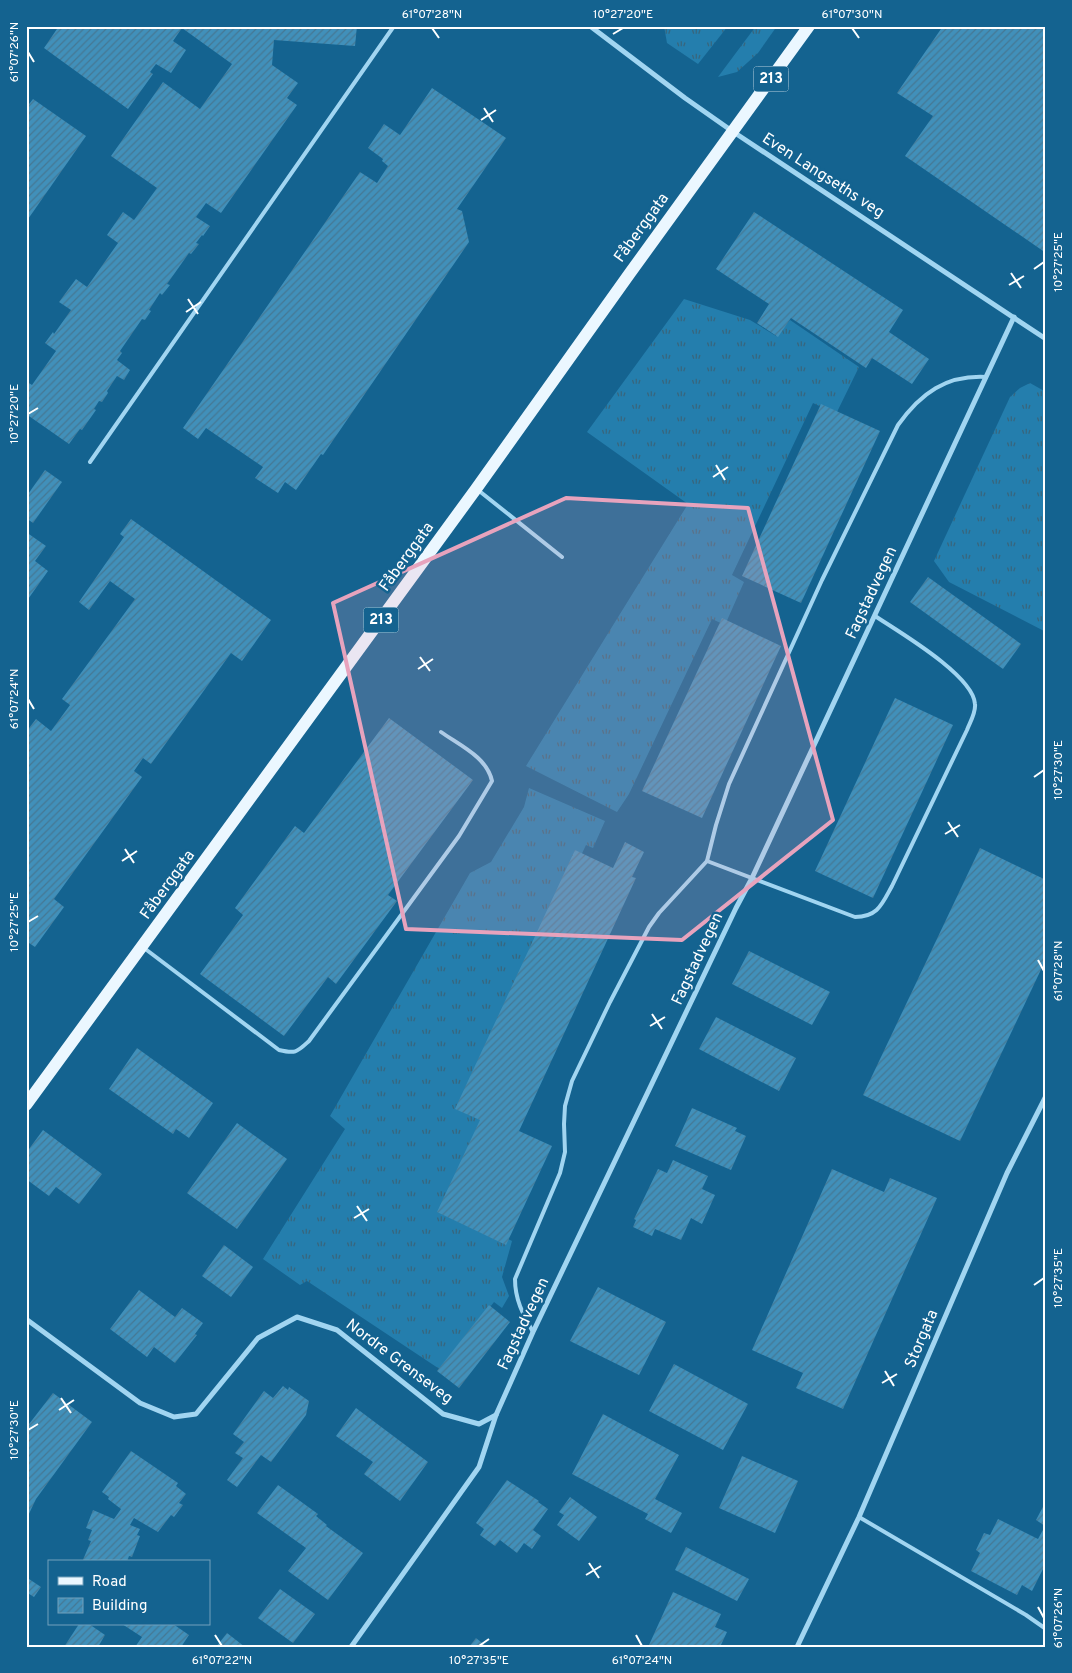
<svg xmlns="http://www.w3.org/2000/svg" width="1072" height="1673" font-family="Overpass,sans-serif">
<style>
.grass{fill:url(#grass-tufts)}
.building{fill:url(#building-hatch)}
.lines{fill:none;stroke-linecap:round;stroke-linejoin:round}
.service{stroke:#a1d5f1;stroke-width:4}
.minor{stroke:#a1d5f1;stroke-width:5}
.primary{stroke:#ebf7ff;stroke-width:12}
.marked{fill:#e7a3bd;fill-opacity:0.2;stroke:#e7a3bd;stroke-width:4;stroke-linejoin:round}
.ticks{fill:none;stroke:#fff;stroke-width:2}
.labels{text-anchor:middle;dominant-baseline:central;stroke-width:5;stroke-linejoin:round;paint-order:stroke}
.shield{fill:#146390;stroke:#b8d0de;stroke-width:1}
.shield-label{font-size:15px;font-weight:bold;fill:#fff}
.street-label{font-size:16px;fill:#fff;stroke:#146390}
.neatline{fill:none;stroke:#fff;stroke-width:2}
.ticks-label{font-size:12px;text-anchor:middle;fill:#fff}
</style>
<defs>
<pattern id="grass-tufts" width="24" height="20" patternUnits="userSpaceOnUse" patternTransform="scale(1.25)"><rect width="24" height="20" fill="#247ead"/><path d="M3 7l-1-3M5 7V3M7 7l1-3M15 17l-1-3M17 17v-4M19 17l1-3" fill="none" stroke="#38657c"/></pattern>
<pattern id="building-hatch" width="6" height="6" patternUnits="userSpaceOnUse" patternTransform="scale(1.25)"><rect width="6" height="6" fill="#4190ba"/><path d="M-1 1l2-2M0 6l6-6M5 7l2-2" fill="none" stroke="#457894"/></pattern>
</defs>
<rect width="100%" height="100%" fill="#146390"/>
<g class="grass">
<polygon points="664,26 728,26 698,64 667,43"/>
<polygon points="756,26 777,26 758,53 737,72 718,77"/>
<polygon points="684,299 750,320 776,336 790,320 859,367 836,414 813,403 732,575 744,582 725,625 712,619 629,794 617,812 526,766 688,504 587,432"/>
<polygon points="1030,383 1046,392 1046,632 949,582 934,561 1010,397 1020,388"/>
<polygon points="529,788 605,821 593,848 586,845 461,1105 487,1118 443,1208 512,1241 502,1277 509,1296 502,1308 494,1302 441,1370 307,1281 300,1285 263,1259 345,1129 330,1116 470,873 491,862 524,807"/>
</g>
<g class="building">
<polygon points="59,26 357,26 355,46 274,40 272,65 298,83 287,98 297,105 221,213 206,203 196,217 210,226 203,236 202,235 196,243 199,244 191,254 189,253 167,284 170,285 162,295 160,293 149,310 151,311 145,320 142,319 120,351 122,353 117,360 130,370 124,380 117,376 107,391 108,393 102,402 99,401 94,409 96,410 82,430 80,429 69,444 26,414 26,381 32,385 56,351 45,343 53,332 54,334 71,310 59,302 76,279 87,287 118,243 107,235 123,212 134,220 157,188 111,156 163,82 200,109 232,64 182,28 173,41 186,50 171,73 156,64 150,72 153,74 128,109 44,48"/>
<polygon points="943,26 1046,26 1046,253 905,156 933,116 897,93"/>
<polygon points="432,88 506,138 457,209 462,211 469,242 323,455 321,454 296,490 285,482 278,493 255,478 263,467 206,428 198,439 183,428 360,172 377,183 388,166 382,161 383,159 368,148 384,124 400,135"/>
<polygon points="33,99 86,136 26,222 26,108"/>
<polygon points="754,212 903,310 889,332 929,359 912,384 872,358 866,368 791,318 778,337 757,323 769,304 716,269"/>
<polygon points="821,404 880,431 801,603 742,576"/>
<polygon points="45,470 62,482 33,523 26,518 26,497"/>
<polygon points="131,519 271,620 242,661 231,653 151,764 143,758 134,771 142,777 54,899 64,907 35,947 26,941 26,732 36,719 51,731 70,705 62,699 135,599 110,581 89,610 79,602 124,537 120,534"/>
<polygon points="26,532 46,546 35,561 48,571 26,602"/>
<polygon points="928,577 1021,644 1003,669 910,602"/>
<polygon points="722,618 781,646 702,818 642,791"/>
<polygon points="895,698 953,725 873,898 815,871"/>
<polygon points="389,718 473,780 388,895 397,901 336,984 328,977 284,1036 200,974 243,915 235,908 295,826 304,833"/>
<polygon points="625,842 644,852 632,877 636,878 519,1131 552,1146 506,1245 437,1212 480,1120 455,1109 575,850 613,868"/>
<polygon points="980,848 1046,880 1046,959 960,1141 863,1095"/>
<polygon points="749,951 830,992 812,1025 732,984"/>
<polygon points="716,1017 796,1058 779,1091 699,1049"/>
<polygon points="137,1048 213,1103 189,1138 176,1129 173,1134 109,1089"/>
<polygon points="692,1108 737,1128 735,1131 746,1136 731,1170 675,1146"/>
<polygon points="237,1123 287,1159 237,1229 187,1193"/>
<polygon points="43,1130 102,1174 79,1204 56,1187 49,1196 26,1179 26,1153"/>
<polygon points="673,1160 708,1176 702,1189 715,1195 702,1224 691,1218 681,1240 655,1229 652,1236 633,1227 636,1220 634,1219 658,1169 667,1173"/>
<polygon points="832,1169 884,1192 890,1178 937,1198 843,1409 796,1388 803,1373 752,1350"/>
<polygon points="224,1245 253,1267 231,1297 202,1276"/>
<polygon points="598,1287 666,1322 639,1375 570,1341"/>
<polygon points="139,1290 175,1317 182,1308 203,1323 195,1334 197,1335 175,1363 154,1347 147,1357 110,1329"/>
<polygon points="489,1305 510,1322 459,1388 437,1371"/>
<polygon points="674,1364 748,1404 723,1450 649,1411"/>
<polygon points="283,1386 288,1390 289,1387 309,1401 306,1415 271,1462 261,1455 237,1487 227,1480 243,1458 235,1453 244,1442 233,1434 264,1391 273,1398"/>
<polygon points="53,1393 92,1422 36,1499 26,1520 26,1428"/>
<polygon points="356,1408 428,1462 400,1501 364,1474 373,1462 336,1436"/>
<polygon points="603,1414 679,1455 655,1499 682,1513 671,1533 645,1519 648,1514 572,1474"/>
<polygon points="131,1451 178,1483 176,1486 186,1494 179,1503 183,1505 174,1517 171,1515 158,1532 134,1518 130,1525 140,1529 137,1535 140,1536 132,1557 129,1556 127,1562 82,1562 91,1541 88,1540 92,1530 86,1528 93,1510 114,1519 121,1509 108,1499 109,1497 102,1492"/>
<polygon points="742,1456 798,1481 775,1533 719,1508"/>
<polygon points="507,1480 539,1501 538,1502 548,1509 533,1530 541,1536 532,1549 524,1543 517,1553 500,1540 495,1546 480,1535 484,1529 476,1523"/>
<polygon points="278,1485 318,1514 316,1516 327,1525 326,1526 363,1553 328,1600 288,1571 306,1548 257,1513"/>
<polygon points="570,1497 597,1517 579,1541 557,1525 564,1515 559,1512"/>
<polygon points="1046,1501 1046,1563 1032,1591 1022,1585 1017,1595 971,1571 980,1553 976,1550 984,1533 990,1535 998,1519 1038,1539 1045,1526 1036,1520"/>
<polygon points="686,1547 749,1579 737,1601 675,1570"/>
<polygon points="29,1579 41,1587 34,1597 26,1592 26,1582"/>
<polygon points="280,1589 315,1614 293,1643 258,1618"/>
<polygon points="673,1592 721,1614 715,1627 727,1632 720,1647 652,1647 649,1645"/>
<polygon points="79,1624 89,1624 105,1635 98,1647 64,1647"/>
<polygon points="122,1624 173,1624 189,1635 181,1647 135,1647 142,1637"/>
<polygon points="227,1633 245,1647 216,1647"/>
<polygon points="476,1638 487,1647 469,1647"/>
</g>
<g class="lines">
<g class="service">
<polyline points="90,462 394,26"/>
<polyline points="478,490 562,557"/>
<path d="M707,861L716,825L729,784L822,580L898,425C921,393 946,375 986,377"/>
<path d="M144,948L279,1050C296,1054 297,1052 309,1041L459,836L492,781C487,757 459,745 441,732"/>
<path d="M533,1332C523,1314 515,1300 515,1279L560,1173L565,1152L564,1124L565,1106L572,1081L610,1002L649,927L659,913L707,861L855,917C878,917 882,904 892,886L967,730C970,722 976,713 975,704C973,675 899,632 875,616"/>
<polyline points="859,1517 1026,1615 1046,1629"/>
</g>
<g class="minor">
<polyline points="590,26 685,98 732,131 1046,339"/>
<polyline points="26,1319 140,1403 174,1417 196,1414 258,1338 297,1317 337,1330 443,1414 479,1424 496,1415"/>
<polyline points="351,1647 479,1467 496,1415 533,1332 736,908 752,878 1014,317"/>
<polyline points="797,1647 859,1517 1007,1173 1046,1096"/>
</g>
<polyline class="primary" points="26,1105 476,489 630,273 809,26"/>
</g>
<path class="marked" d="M566,498L748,508L833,820L682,940L406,929L333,603Z"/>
<path class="ticks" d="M432,28L439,38M852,28L859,38M613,34L623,28M28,52L34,62M484,108L493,122M481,120L496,110M1034,269L1044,262M1011,273L1021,288M1009,285L1024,276M188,299L198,314M186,312L201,302M28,414L38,408M716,465L725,480M713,477L728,467M420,657L430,671M418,669L433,659M28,699L34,709M1034,777L1044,770M948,822L958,837M945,834L960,825M125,849L134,863M122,861L137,851M28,922L38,916M1038,960L1044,971M652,1014L662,1029M650,1026L665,1017M357,1206L367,1221M354,1218L369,1209M1034,1285L1044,1278M885,1371L894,1386M882,1383L897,1374M61,1398L71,1413M59,1410L74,1400M28,1430L38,1424M589,1563L599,1578M586,1575L601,1566M1038,1607L1044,1618M215,1635L222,1646M636,1635L642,1646M479,1646L489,1639"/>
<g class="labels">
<g class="shield">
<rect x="753.5" y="66.5" width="35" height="25" rx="4"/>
<rect x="363.5" y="607.5" width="35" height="25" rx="4"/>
</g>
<g class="shield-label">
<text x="771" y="79">213</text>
<text x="381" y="620">213</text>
</g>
<g class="street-label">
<text transform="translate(823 176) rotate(33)">Even Langseths veg</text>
<text transform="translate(642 228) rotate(-54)">Fåberggata</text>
<text transform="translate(407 557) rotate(-54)">Fåberggata</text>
<text transform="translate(872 593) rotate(-65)">Fagstadvegen</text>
<text transform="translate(168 885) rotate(-54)">Fåberggata</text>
<text transform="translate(698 959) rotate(-65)">Fagstadvegen</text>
<text transform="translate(524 1324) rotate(-65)">Fagstadvegen</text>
<text transform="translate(922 1339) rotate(-67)">Storgata</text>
<text transform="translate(399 1362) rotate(37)">Nordre Grenseveg</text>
</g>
</g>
<rect width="1072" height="1673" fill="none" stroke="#146390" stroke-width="55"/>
<rect x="48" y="1560" width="162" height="65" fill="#146390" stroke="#72a1bc"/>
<rect x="58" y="1577" width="25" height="8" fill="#ebf7ff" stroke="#72a1bc"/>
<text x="92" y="1586" font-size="15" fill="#ffffff">Road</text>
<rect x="58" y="1598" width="25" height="15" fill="url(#building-hatch)" stroke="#72a1bc"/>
<text x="92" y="1610" font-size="15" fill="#ffffff">Building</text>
<rect x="28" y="28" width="1016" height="1618" class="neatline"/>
<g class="ticks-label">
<text x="432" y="18">61°07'28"N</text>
<text x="623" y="18">10°27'20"E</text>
<text x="852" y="18">61°07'30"N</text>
<text transform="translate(14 52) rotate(-90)" y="4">61°07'26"N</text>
<text transform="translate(1058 262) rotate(-90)" y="4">10°27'25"E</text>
<text transform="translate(14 414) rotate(-90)" y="4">10°27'20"E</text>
<text transform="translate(14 699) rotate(-90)" y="4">61°07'24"N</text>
<text transform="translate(1058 770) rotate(-90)" y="4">10°27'30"E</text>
<text transform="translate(14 922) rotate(-90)" y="4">10°27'25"E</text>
<text transform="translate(1058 971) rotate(-90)" y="4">61°07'28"N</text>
<text transform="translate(1058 1278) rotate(-90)" y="4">10°27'35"E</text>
<text transform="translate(14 1430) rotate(-90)" y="4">10°27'30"E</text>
<text transform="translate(1058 1618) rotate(-90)" y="4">61°07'26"N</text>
<text x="222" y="1664">61°07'22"N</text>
<text x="479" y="1664">10°27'35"E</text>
<text x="642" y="1664">61°07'24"N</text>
</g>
</svg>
